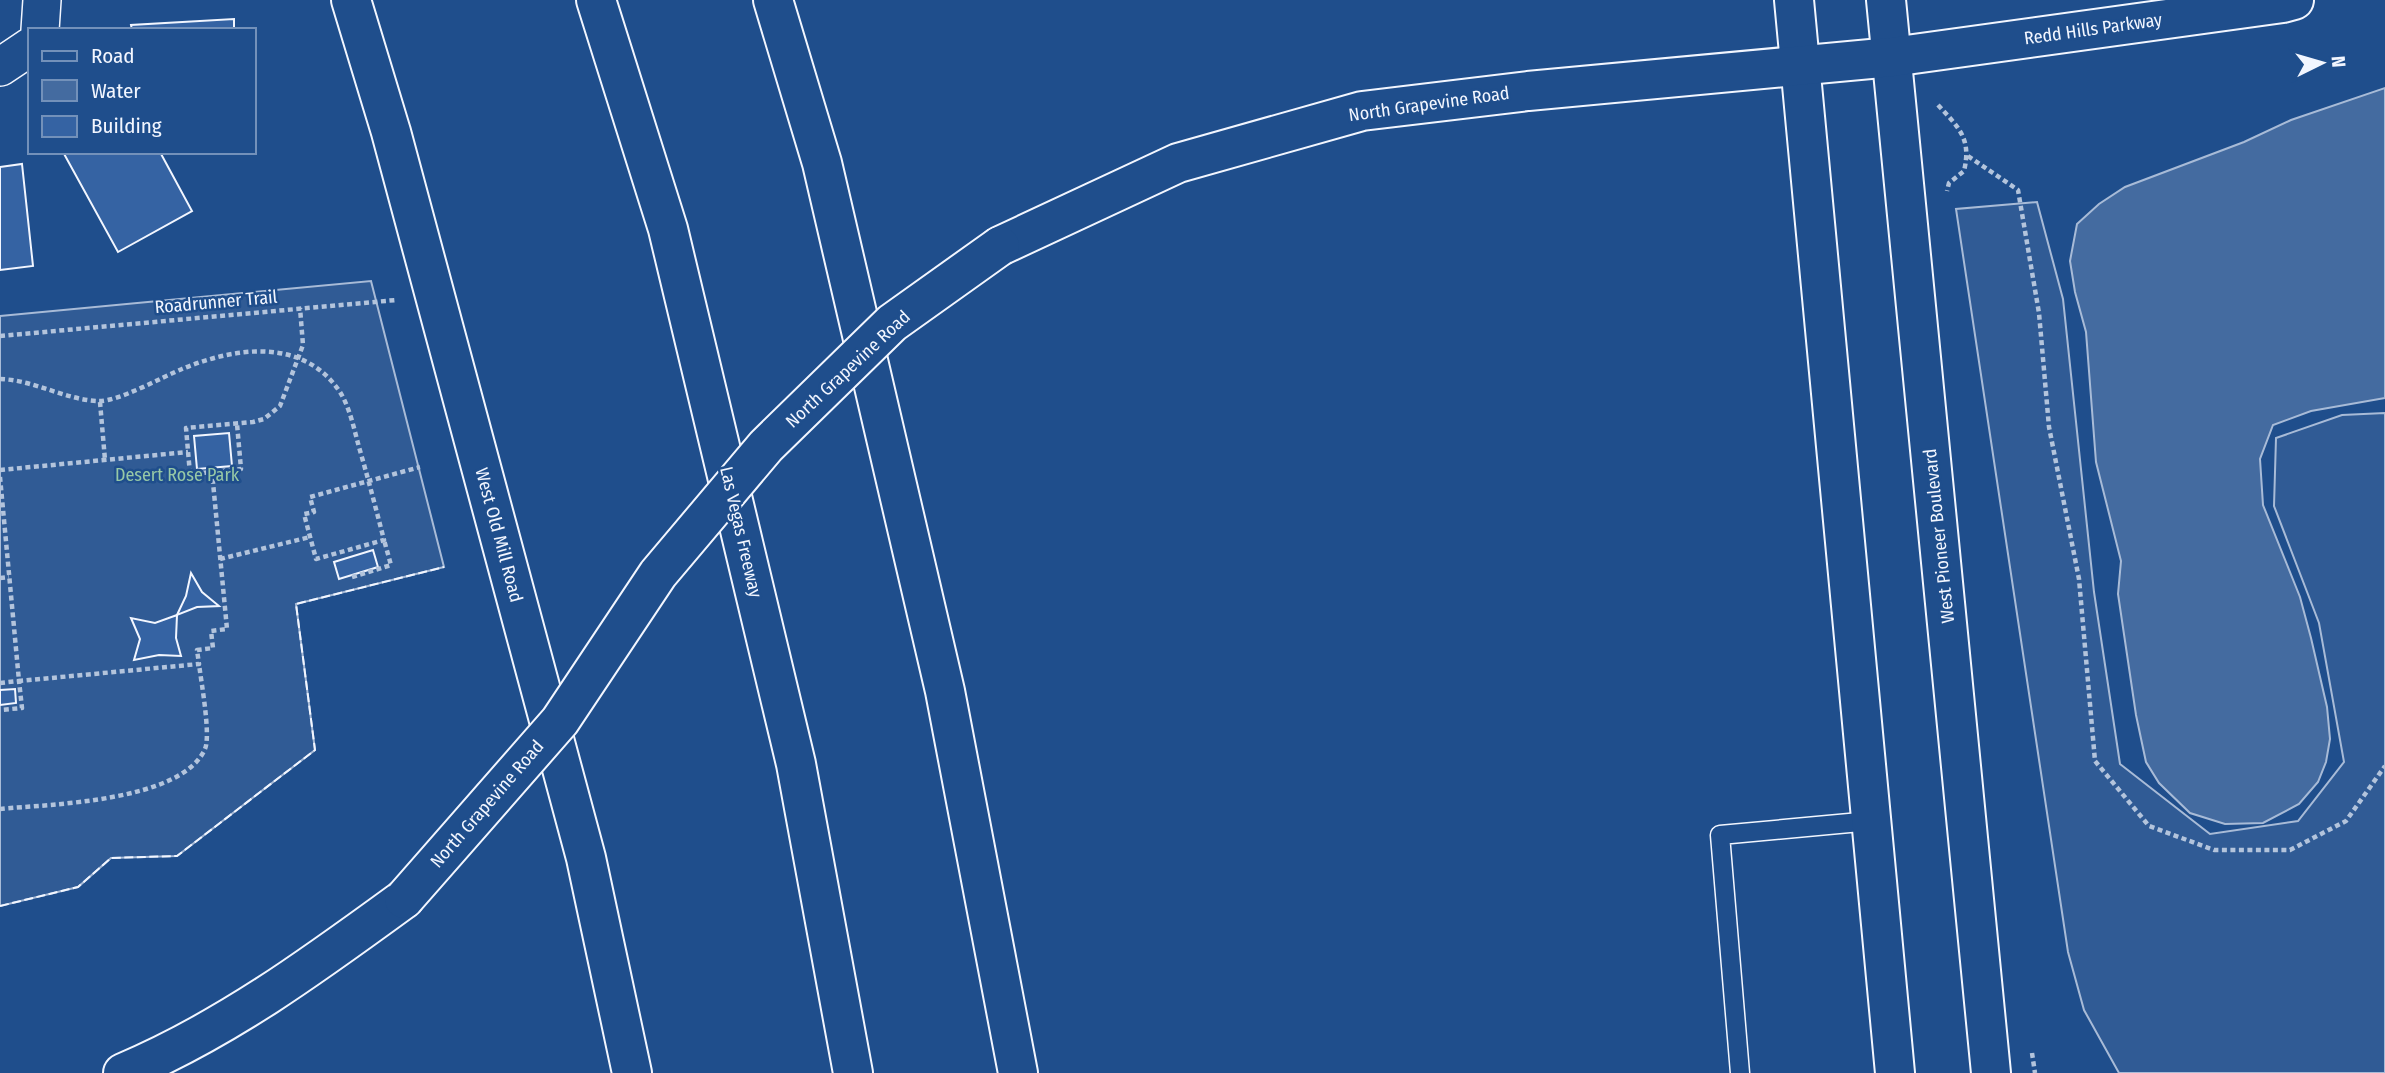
<svg xmlns="http://www.w3.org/2000/svg" width="2385" height="1073" font-family="'Fira Sans Condensed',sans-serif">
<style>
.built{fill:#305b95;stroke:#a8bbd7;stroke-width:2}
.water{fill:#446ba0;stroke:#a8bbd7;stroke-width:2}
.building{fill:#3563a3;stroke:#f2f6ff;stroke-width:2}
.lines{fill:none;stroke-linecap:round;stroke-linejoin:round}
.lane-casing{stroke:#f2f6ff;stroke-width:21}
.street-casing{stroke:#f2f6ff;stroke-width:40}
.secondary-casing{stroke:#f2f6ff;stroke-width:42}
.highway-casing{stroke:#f2f6ff;stroke-width:42}
.path{stroke:#b3c4dc;stroke-width:4.5;stroke-dasharray:5 3.5;stroke-linecap:butt}
.lane{stroke:#1f4e8c;stroke-width:18}
.street{stroke:#1f4e8c;stroke-width:37}
.secondary{stroke:#1f4e8c;stroke-width:38}
.highway{stroke:#1f4e8c;stroke-width:38}
.secondary-bridge-casing{stroke:#f2f6ff;stroke-width:42;stroke-linecap:butt}
.secondary-bridge{stroke:#1f4e8c;stroke-width:38}
.fence{stroke:#f2f6ff;stroke-width:2;stroke-dasharray:9 3.5;stroke-linecap:butt}
.labels{text-anchor:middle;dominant-baseline:central;stroke-width:5;stroke-linejoin:round;paint-order:stroke}
.street-label{font-size:18px;fill:#f2f6ff;stroke:#1f4e8c}
.park-label{font-size:18px;fill:#97c8a6;stroke:#1f4e8c}
</style>
<rect width="100%" height="100%" fill="#1f4e8c"/>
<g class="built">
<polygon points="2037,202 2063,299 2094,592 2120,764 2210,834 2298,821 2344,762 2319,623 2274,506 2276,438 2342,415 2385,413 2385,1073 2119,1073 2084,1010 2068,952 1956,209"/>
<polygon points="371,281 444,567 296,604 315,750 177,856 111,858 78,887 0,906 0,316"/>
</g>
<polygon class="water" points="2385,88 2385,398 2311,411 2273,425 2260,459 2263,505 2300,597 2311,638 2327,707 2330,739 2326,762 2318,782 2299,804 2263,823 2225,824 2190,813 2159,783 2146,762 2136,715 2118,594 2121,561 2096,462 2086,332 2075,292 2070,261 2077,224 2099,204 2125,187 2244,142 2291,120"/>
<g class="building">
<polygon points="234,19 234,30 132,30 131,25"/>
<polygon points="63,152 160,152 192,211 118,252"/>
<polygon points="22,164 33,266 0,270 0,167"/>
<polygon points="229,433 232,466 197,469 194,436"/>
<polygon points="373,550 378,567 339,579 334,562"/>
<polygon points="191,573 202,592 219,606 197,607 177,615 186,596"/>
<polygon points="177,615 176,638 181,656 159,655 134,660 140,639 131,618 155,623"/>
<polygon points="15,689 16,703 0,705 0,690"/>
</g>
<g class="lines">
<g class="lane-casing">
<polyline id="lane" points="1740,1073 1720,835 1871,821"/>
</g>
<g class="street-casing">
<g id="street">
<polyline points="40,30 42,0"/>
<polyline points="0,67 30,47"/>
</g>
</g>
<g class="secondary-casing">
<g id="secondary">
<polyline points="351,0 391,132 586,858 632,1073"/>
<polyline points="1794,0 1895,1073"/>
<polyline points="1886,0 1991,1073"/>
<polyline points="1000,246 1178,163 1362,111 1528,91 1892,57 2283,3 2294,0"/>
<path d="M123,1073C225,1030 315,964 404,899"/>
</g>
</g>
<g class="highway-casing">
<g id="highway">
<polyline points="596,0 668,229 796,764 853,1073"/>
<polyline points="773,0 822,163 945,691 1018,1073"/>
</g>
</g>
<g class="path">
<path d="M1938,105C1958,127 1972,138 1964,171L1949,183L1947,191"/>
<polyline points="1968,156 2018,190 2039,313 2049,427 2079,579 2095,761 2149,826 2214,850 2290,850 2346,821 2385,766"/>
<polyline points="0,336 396,300"/>
<path d="M0,379C34,380 66,400 98,401C118,402 162,377 182,369C235,347 303,337 340,392C350,408 354,429 359,447C368,478 376,509 384,540L316,559L304,514L314,512L310,497L420,467"/>
<polyline points="100,402 105,460"/>
<polyline points="0,470 188,452"/>
<polyline points="212,472 241,469 237,424"/>
<polyline points="0,477 19,681 199,664 197,650 213,648 211,631 227,629 212,472 190,474 186,428 253,422 264,419 280,406 303,345 300,308"/>
<polyline points="220,559 310,537"/>
<polyline points="352,577 391,565 384,540"/>
<polyline points="0,578 9,577"/>
<polyline points="0,683 19,681 22,708 0,710"/>
<path d="M0,809C51,804 181,802 205,749C211,735 201,681 199,664"/>
<polyline points="2032,1053 2035,1073"/>
</g>
<use href="#lane" class="lane"/>
<use href="#street" class="street"/>
<use href="#secondary" class="secondary"/>
<use href="#highway" class="highway"/>
<g class="secondary-bridge-casing">
<polyline id="secondary-bridge" points="404,899 560,721 658,574 766,446 892,323 1000,246"/>
</g>
<use href="#secondary-bridge" class="secondary-bridge"/>
<polyline class="fence" points="0,906 78,887 111,858 177,856 315,750 296,604 444,567"/>
</g>
<g class="labels">
<g class="street-label">
<text transform="translate(2093 29) rotate(-8)">Redd Hills Parkway</text>
<text transform="translate(1429 104) rotate(-8)">North Grapevine Road</text>
<text transform="translate(216 302) rotate(-5)">Roadrunner Trail</text>
<text transform="translate(848 369) rotate(-43)">North Grapevine Road</text>
<text transform="translate(741 532) rotate(77)">Las Vegas Freeway</text>
<text transform="translate(499 535) rotate(75)">West Old Mill Road</text>
<text transform="translate(1939 536) rotate(-96)">West Pioneer Boulevard</text>
<text transform="translate(487 804) rotate(-49)">North Grapevine Road</text>
</g>
<g class="park-label">
<text x="177" y="475">Desert Rose Park</text>
</g>
</g>
<rect x="28" y="28" width="228" height="126" fill="#1f4e8c" stroke="#7391ba" stroke-width="2"/>
<rect x="42" y="51" width="35" height="10" fill="#1f4e8c" stroke="#7391ba" stroke-width="2"/>
<text x="91" y="63" font-size="21" fill="#f2f6ff">Road</text>
<rect x="42" y="80" width="35" height="21" fill="#446ba0" stroke="#7391ba" stroke-width="2"/>
<text x="91" y="98" font-size="21" fill="#f2f6ff">Water</text>
<rect x="42" y="116" width="35" height="21" fill="#3563a3" stroke="#7391ba" stroke-width="2"/>
<text x="91" y="133" font-size="21" fill="#f2f6ff">Building</text>
<g transform="translate(2322 63) rotate(85)" stroke="#1f4e8c" stroke-width="5" paint-order="stroke">
<path d="M0-5L12 26L0 18L-12 26Z" fill="#f2f6ff"/>
<text y="-10" font-size="19" font-weight="bold" text-anchor="middle" fill="#f2f6ff">N</text>
</g>
</svg>
